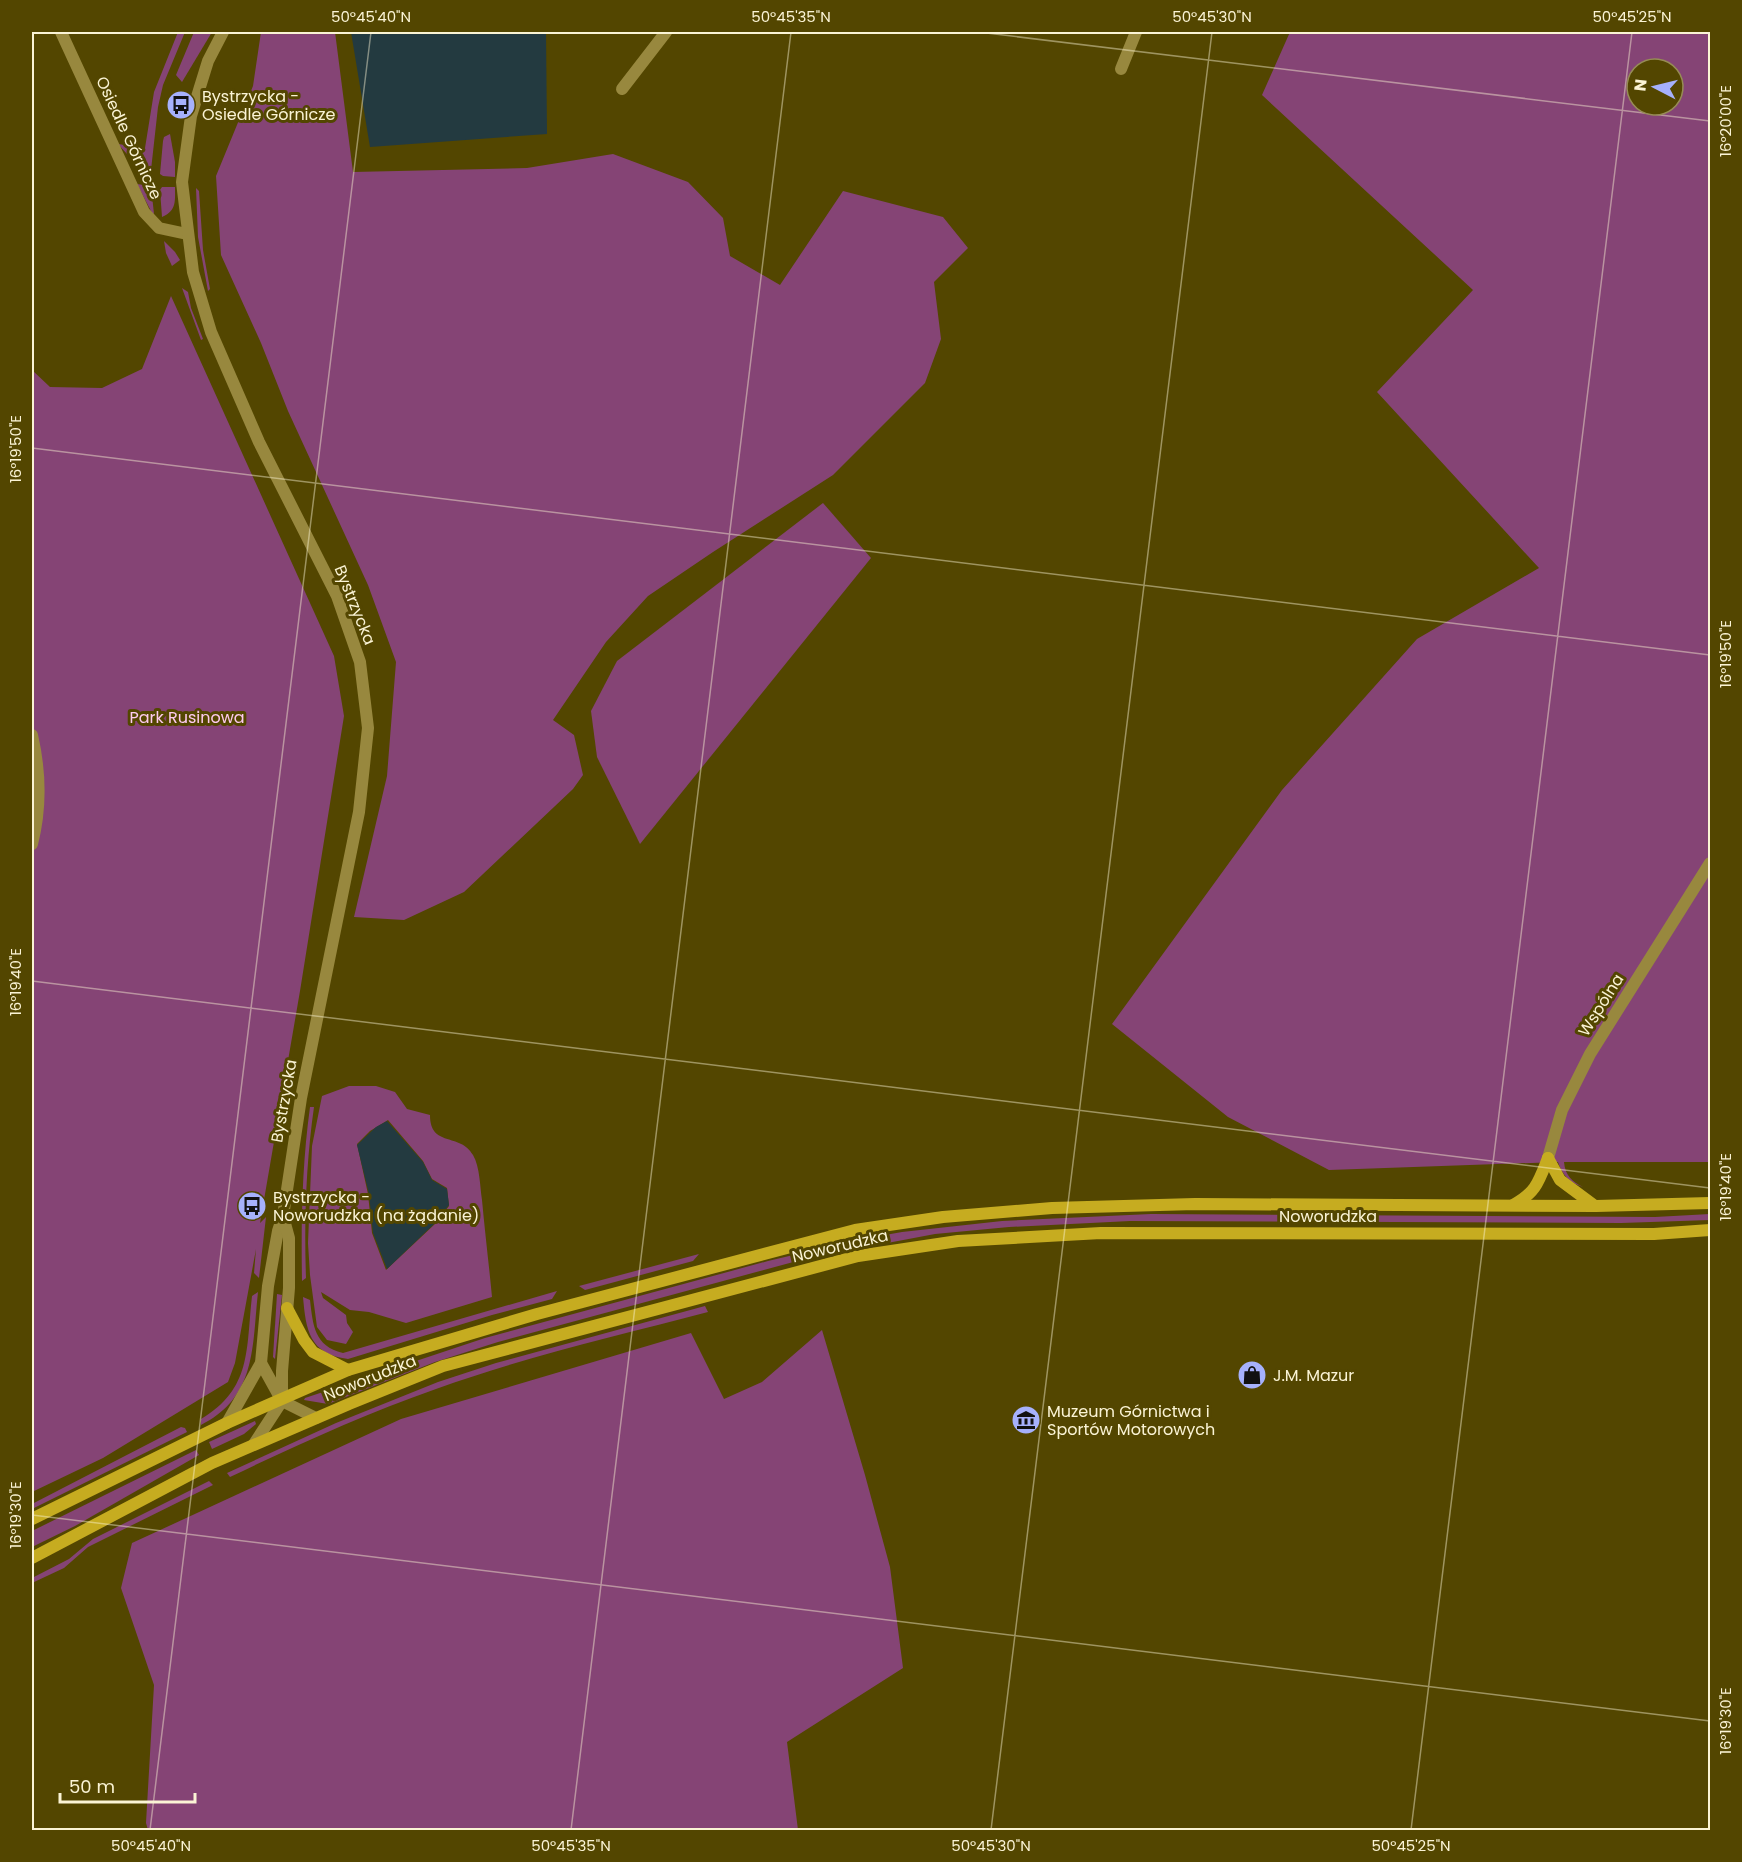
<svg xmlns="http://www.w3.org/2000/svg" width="1742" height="1862" font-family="Poppins,sans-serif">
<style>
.green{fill:#854475;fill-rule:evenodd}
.water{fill:#233a40}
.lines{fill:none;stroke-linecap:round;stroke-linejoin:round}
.pedestrian{stroke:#98883e;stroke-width:12}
.minor{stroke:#98883e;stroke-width:12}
.tertiary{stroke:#98883e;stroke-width:12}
.secondary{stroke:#c6ac20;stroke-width:12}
.ticks{fill:none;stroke:#fbf4d5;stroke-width:1.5;stroke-opacity:0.45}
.labels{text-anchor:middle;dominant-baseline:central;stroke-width:6;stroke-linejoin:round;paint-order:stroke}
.poi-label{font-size:16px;fill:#fbf4d5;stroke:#534600;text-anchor:start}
.street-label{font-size:16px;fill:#fbf4d5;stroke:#534600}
.park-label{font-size:16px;fill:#fecbef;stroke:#534600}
.neatline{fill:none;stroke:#fbf4d5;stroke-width:2}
.ticks-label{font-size:15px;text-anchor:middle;fill:#fbf4d5}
</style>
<rect width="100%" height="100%" fill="#534600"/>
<g class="green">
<polygon points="178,32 185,32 163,85 158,107 151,170 147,165 127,154 118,144 145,148 154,92"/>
<polygon points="194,32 212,32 182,82 176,75"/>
<polygon points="261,32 335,32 353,172 527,168 613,154 688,182 723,218 730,256 780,285 843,191 943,217 968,248 934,282 941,339 925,383 833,475 713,552 648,596 606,642 553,720 574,735 583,775 573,789 464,892 404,920 354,917 387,776 396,662 368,585 288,411 261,343 221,255 216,176 253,86"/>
<path d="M1290,32H1710V1162H1564C1565,1175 1572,1182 1583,1187C1570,1183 1562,1175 1558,1162L1329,1170L1228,1117L1112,1024L1282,790L1417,639L1539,568L1377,392L1473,290L1262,95ZM1637,69H1673V105H1637Z"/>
<polygon points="170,134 175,162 175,177 163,176 160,174 163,141 164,137"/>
<polygon points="137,184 151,186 154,214 152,213"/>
<path d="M162,187H175C175,200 177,211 162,217L160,190Z"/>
<polygon points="196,188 199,191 203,250 210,289 208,291 198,237"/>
<polygon points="164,241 175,252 180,260 172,266 166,253"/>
<polygon points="182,288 188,292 191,308 203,339 201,340"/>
<polygon points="171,296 334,656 344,716 300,991 260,1223 266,1217 259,1278 254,1273 256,1249 235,1363 228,1382 103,1458 32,1492 32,370 50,387 102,388 142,369"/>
<polygon points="823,503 871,558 640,844 597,757 591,711 617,661"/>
<path d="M349,1086H376L395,1092L407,1109L430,1115C430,1148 460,1132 473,1155C480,1167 480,1187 482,1200C485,1233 489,1265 492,1297L406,1323L369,1312L350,1310L321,1292L323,1298L346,1315L347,1323L353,1332L346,1344L327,1340L317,1327L310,1275L308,1243L312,1146L322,1096ZM388,1120L423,1161L432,1179L447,1188L449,1206L435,1224L386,1270L372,1233L368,1194L357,1144L370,1131Z"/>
<path d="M310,1107H314C306,1163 304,1221 306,1278L302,1281C301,1223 302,1165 310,1107Z"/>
<polygon points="1151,1214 1655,1217 1710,1214 1710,1220 1621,1223 1130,1221 1009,1227 935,1234 808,1258 498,1342 435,1362 328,1404 304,1400 305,1398 485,1338 768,1261 857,1240 902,1232 1002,1221"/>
<polygon points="699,1254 693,1261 585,1290 579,1286"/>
<path d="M557,1291L552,1299L492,1315L348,1359C309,1354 306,1330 303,1297L310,1300C313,1325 314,1346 343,1353Z"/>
<path d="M258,1292C252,1346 257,1397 201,1425V1419C252,1389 246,1349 252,1296Z"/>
<polygon points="277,1294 282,1295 275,1359 273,1357"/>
<path d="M705,1306L708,1312C617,1336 524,1357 436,1389C365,1414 297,1445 230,1477L227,1473L336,1423L438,1382L496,1363Z"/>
<polygon points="822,1330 865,1475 890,1567 903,1668 787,1742 798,1830 148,1830 146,1823 154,1685 121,1588 132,1543 401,1419 691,1333 724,1399 762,1382"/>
<polygon points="255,1421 256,1424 244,1434 212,1449 209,1442"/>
<polygon points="181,1427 185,1428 187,1432 32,1509 32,1504"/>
<polygon points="196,1450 199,1455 75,1526 32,1547 32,1531"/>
<polygon points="209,1481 213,1485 88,1547 64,1568 32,1583 32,1578 69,1559 93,1539"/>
</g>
<g class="water">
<polygon points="351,32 546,32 547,134 370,147"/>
<polygon points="387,1121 423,1162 432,1180 447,1189 449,1205 434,1224 387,1269 373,1233 369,1194 357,1145 376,1127"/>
</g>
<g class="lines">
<path class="pedestrian" d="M32,735C40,770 41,809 32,844"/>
<g class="minor">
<polyline points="61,32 144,212 159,228 187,234"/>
<polyline points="1121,69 1136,32"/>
<polyline points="622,89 666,32"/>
<polyline points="1548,1158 1562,1110 1590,1054 1710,863"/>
</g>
<g class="tertiary">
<polyline points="223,32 208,61 191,116 182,182 193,272 211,332 259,442 337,596 360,662 368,728 359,812 301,1098 283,1216 278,1231 268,1286 261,1363 227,1423"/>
<polyline points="261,1363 282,1401 316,1418"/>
<polyline points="254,1444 282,1401 282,1371 289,1288 289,1238 283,1216"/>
</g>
<g class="secondary">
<polyline points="1548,1158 1560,1180 1595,1206"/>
<path d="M1513,1205C1536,1193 1539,1181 1548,1158"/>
<polyline points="287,1308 304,1340 313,1352 348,1370"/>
<polyline points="32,1519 227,1423 348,1370 537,1314 855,1230 943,1217 1052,1208 1195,1204 1596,1206 1710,1203"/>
<polyline points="32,1558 212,1463 349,1404 443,1366 858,1256 958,1241 1101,1233 1654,1234 1710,1230"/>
</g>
</g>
<path class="ticks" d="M978,32L1710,121M32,448L1710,655M32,981L1710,1188M32,1515L1710,1721M150,1830L371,32M571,1830L791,32M991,1830L1212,32M1411,1830L1632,32"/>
<defs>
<g id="bus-disc" transform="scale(1.5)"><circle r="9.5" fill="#a6b1fc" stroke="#534600"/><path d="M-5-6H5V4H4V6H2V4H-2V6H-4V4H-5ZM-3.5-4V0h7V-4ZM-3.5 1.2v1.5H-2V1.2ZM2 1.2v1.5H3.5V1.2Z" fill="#111"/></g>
<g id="shop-disc" transform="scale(1.5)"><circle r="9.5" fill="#a6b1fc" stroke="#534600"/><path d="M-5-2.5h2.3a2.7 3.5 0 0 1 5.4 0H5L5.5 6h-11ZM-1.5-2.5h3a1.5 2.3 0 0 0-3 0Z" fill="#111"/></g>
<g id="museum-disc" transform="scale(1.5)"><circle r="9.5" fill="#a6b1fc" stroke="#534600"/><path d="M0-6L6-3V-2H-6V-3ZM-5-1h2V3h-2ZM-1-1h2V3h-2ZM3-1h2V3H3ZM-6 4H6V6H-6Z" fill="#111"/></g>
</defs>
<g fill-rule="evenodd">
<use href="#bus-disc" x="181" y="105"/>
<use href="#bus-disc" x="252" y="1206"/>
<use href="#shop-disc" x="1252" y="1375"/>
<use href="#museum-disc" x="1026" y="1420"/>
</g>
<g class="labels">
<g class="poi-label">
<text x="202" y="96">Bystrzycka -<tspan x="202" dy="18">Osiedle Górnicze</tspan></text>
<text x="273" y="1197">Bystrzycka -<tspan x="273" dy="18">Noworudzka (na żądanie)</tspan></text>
<text x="1273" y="1375">J.M. Mazur</text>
<text x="1047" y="1411">Muzeum Górnictwa i<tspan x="1047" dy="18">Sportów Motorowych</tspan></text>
</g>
<g class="street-label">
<text transform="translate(129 138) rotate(65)">Osiedle Górnicze</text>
<text transform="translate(355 605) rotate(68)">Bystrzycka</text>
<text transform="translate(1601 1005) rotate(-58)">Wspólna</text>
<text transform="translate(284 1101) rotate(-80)">Bystrzycka</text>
<text x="1328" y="1216">Noworudzka</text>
<text transform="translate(840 1246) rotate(-13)">Noworudzka</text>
<text transform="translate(370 1378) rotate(-22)">Noworudzka</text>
</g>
<g class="park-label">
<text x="187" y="717">Park Rusinowa</text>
</g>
</g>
<rect width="1742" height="1862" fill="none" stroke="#534600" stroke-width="66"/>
<g transform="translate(1655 87) rotate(277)"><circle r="28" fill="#534600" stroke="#968c55" stroke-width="1.5"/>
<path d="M0-4.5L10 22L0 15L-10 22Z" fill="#a6b1fc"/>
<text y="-9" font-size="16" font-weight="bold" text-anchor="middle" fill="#fbf4d5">N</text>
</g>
<path d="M60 1793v9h135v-9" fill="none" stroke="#fbf4d5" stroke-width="3"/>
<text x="69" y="1793" font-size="18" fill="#fbf4d5" stroke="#534600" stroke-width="4.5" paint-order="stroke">50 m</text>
<rect x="33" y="33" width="1676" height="1796" class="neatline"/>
<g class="ticks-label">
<text x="371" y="22">50°45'40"N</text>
<text x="791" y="22">50°45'35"N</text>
<text x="1212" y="22">50°45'30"N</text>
<text x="1632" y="22">50°45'25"N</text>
<text transform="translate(1726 121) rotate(-90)" y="5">16°20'00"E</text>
<text transform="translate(16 449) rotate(-90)" y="5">16°19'50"E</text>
<text transform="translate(1726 654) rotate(-90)" y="5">16°19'50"E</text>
<text transform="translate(16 982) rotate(-90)" y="5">16°19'40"E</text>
<text transform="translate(1726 1187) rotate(-90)" y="5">16°19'40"E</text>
<text transform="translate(16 1515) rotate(-90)" y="5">16°19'30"E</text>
<text transform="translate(1726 1721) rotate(-90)" y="5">16°19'30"E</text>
<text x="151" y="1851">50°45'40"N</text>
<text x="571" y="1851">50°45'35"N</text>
<text x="991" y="1851">50°45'30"N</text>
<text x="1411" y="1851">50°45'25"N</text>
</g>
</svg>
